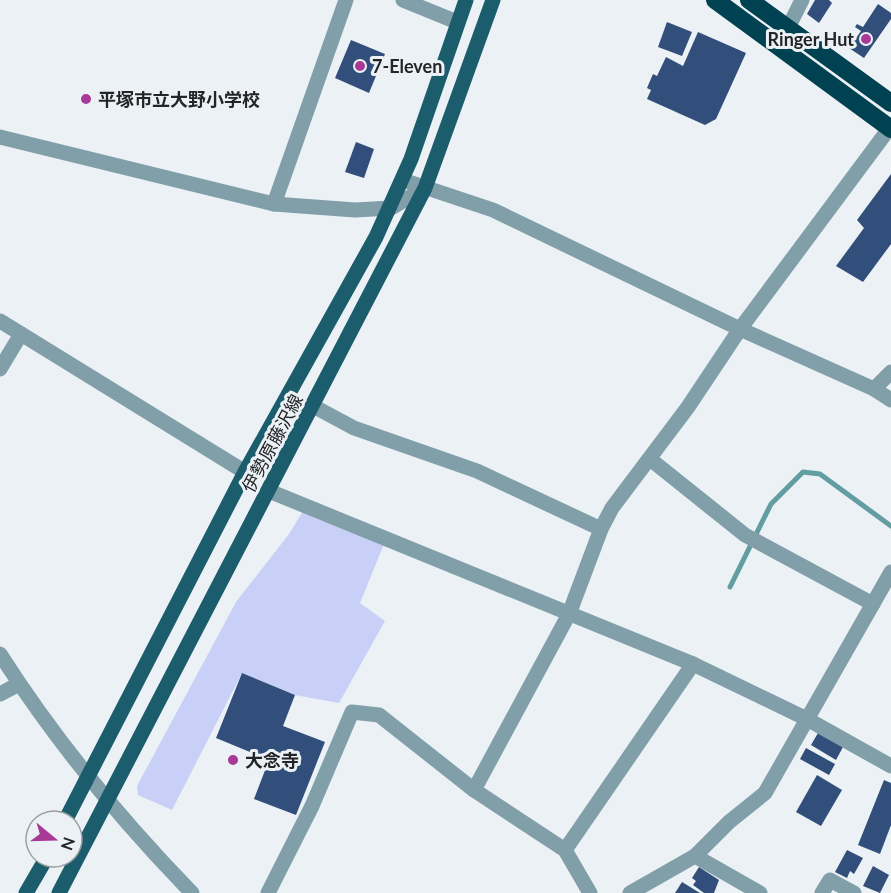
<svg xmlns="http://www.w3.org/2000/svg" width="891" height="893" font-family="Lato,'Noto Sans JP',sans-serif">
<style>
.green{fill:#c9d0f8}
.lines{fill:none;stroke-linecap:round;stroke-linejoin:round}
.stream{stroke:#619da1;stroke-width:5}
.building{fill:#324f7b}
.minor{stroke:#819fa9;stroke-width:15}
.major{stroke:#1b5c6d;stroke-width:15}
.highway{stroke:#004252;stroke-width:18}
.poi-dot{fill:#a83996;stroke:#ebf1f5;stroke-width:2}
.labels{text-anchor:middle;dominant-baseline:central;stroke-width:6;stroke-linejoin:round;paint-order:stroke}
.poi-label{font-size:18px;font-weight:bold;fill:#232527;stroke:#ebf1f5;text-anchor:start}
.street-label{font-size:18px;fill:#232527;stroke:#ebf1f5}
</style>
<rect width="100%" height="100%" fill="#ebf1f5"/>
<polygon class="green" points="303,511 384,544 360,603 385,621 339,703 295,695 242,673 172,810 138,795 137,786 236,602 289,534"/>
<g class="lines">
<polyline class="stream" points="730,587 771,504 803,472 820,474 891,526"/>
</g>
<g class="building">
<polygon points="815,0 829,0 832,3 819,23 807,14"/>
<polygon points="878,4 891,13 891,19 864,58 849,48 861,31 855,27 857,24 863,27"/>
<polygon points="667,22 692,32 682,56 658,47"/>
<polygon points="698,32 746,53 716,119 705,125 647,99 651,90 647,88 653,74 657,76 666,57 683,66"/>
<polygon points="351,40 385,54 369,93 335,78"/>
<polygon points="356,142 374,149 364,178 345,172"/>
<polygon points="891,174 891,244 863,282 836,266 864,228 857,220"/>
<polygon points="242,673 295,695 283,726 325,742 296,815 254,799 269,760 216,738"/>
<polygon points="818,733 843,747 836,760 811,745"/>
<polygon points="806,748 835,764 829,775 800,759"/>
<polygon points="817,775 842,790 821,826 796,812"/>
<polygon points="884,780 891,783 891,825 880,854 858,845"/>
<polygon points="847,850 863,858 854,874 850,871 847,878 835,872"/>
<polygon points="873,866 889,875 880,893 863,886"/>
<polygon points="699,867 719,880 714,893 704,893 693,885 696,881 692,878"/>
<polygon points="682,882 700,893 675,893"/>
</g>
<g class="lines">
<g class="minor">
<polyline points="403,0 457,22"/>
<polyline points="788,28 802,0"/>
<polyline points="0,137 274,204 355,210 391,208 425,188"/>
<polyline points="403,180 493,210 740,329 874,389 891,400"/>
<polyline points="274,204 346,0"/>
<polyline points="0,321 245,472"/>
<polyline points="0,369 21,334"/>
<polyline points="874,389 891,372"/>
<polyline points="313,406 354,428 477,471 601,529"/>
<polyline points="650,459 745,535 873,604"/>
<polyline points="269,491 693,664 807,719 891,766"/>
<path d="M0,654C55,740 121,820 192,893"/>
<polyline points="0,694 19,684"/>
<polyline points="474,790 569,614 601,529 612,508 688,407 740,329 891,126"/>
<polyline points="565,850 693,664"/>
<polyline points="268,893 312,806 352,712 379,715 474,790 565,850 590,893"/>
<polyline points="630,893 695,856"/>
<polyline points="760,893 695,856 729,822 765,793 891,572"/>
<polyline points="822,893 830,880 854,893"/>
</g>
<g class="major">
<polyline points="65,821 245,472 376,237 411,159 466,0"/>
<polyline points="26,893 47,857"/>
<polyline points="59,893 425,188 493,0"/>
</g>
<g class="highway">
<polyline points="715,0 891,129"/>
<polyline points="749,0 891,103"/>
</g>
</g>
<g class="poi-dot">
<circle cx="866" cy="39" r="6"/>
<circle cx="360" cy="66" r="6"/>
<circle cx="86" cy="99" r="6"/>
<circle cx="233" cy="760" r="6"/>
</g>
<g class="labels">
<g class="poi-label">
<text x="854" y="39" text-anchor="end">Ringer Hut</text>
<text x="372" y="66">7-Eleven</text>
<text x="98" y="99">平塚市立大野小学校</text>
<text x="245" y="760">大念寺</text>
</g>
<g class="street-label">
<text transform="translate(272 443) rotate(-62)">伊勢原藤沢線</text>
</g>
</g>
<g transform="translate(54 839) rotate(109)"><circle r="28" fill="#ebf1f5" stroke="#9b9fa3" stroke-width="1.5"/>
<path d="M0-4.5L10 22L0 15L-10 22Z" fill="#a83996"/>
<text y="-9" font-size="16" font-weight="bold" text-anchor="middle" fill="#232527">N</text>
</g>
</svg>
